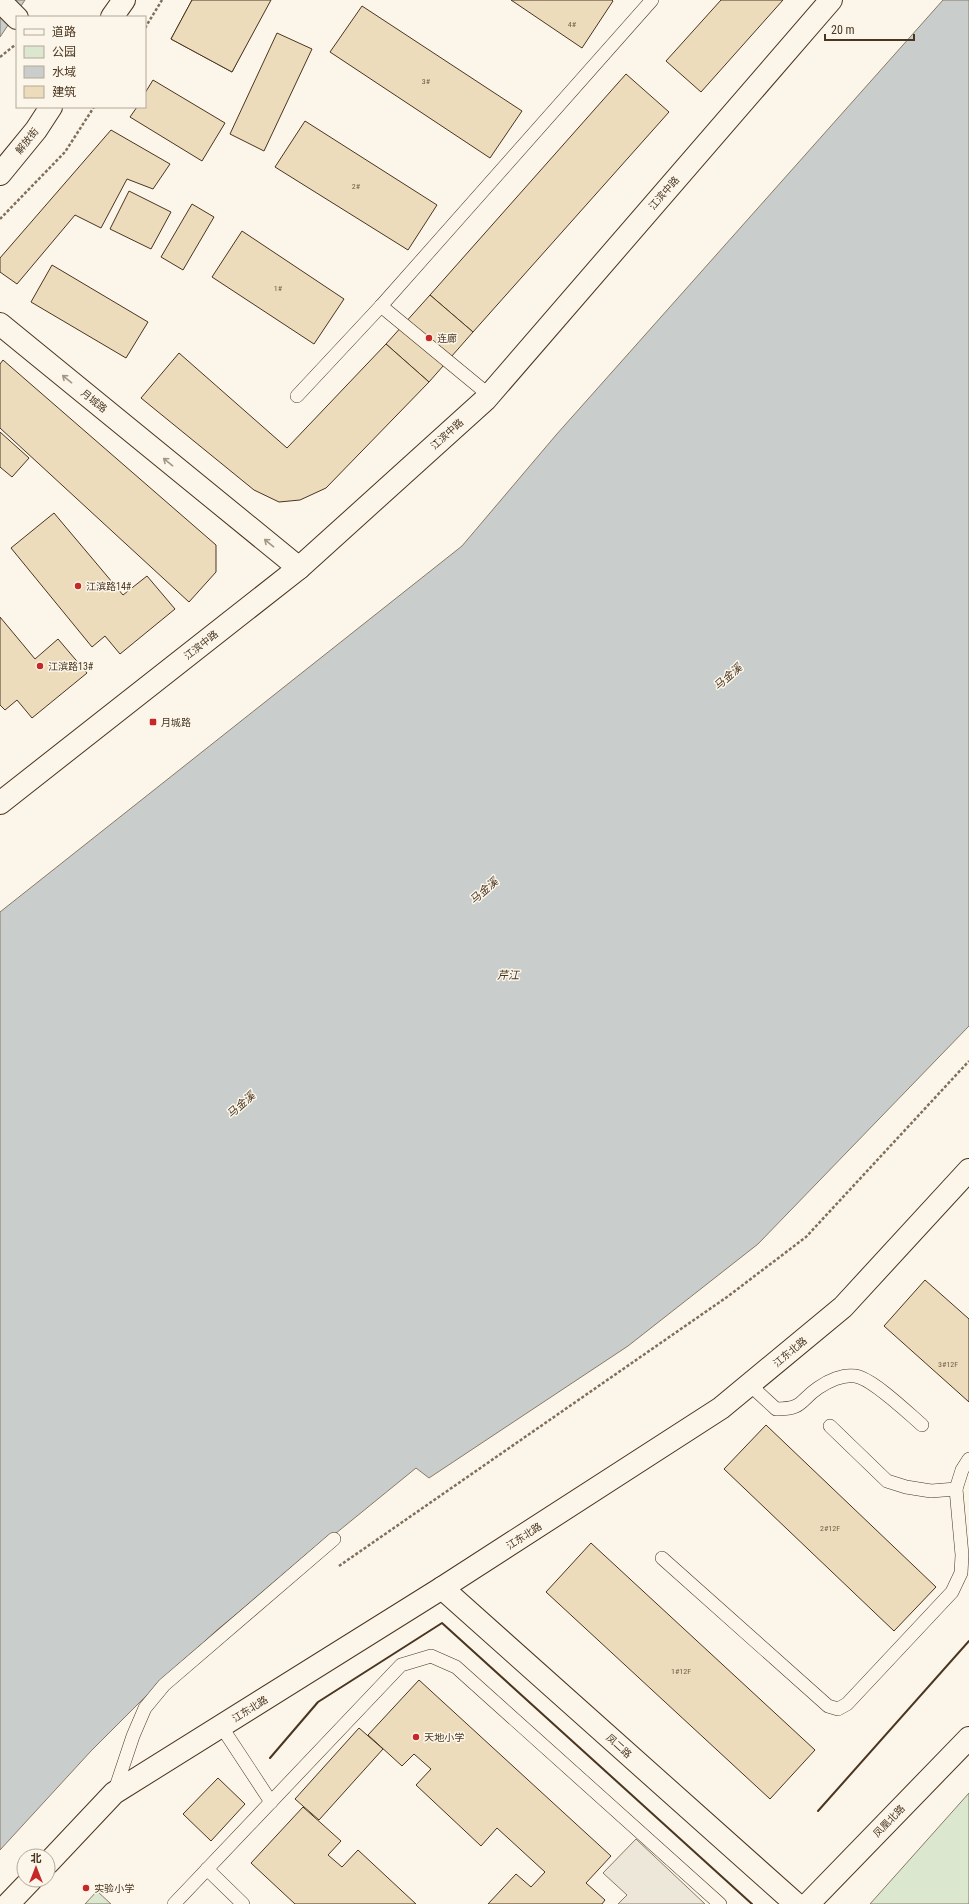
<svg xmlns="http://www.w3.org/2000/svg" width="969" height="1904" font-family="'Roboto Condensed','Noto Sans SC',sans-serif">
<style>
.green{fill:#dce7d0;stroke:#887966}
.parking{fill:#ede7d9;stroke:#887966}
.water{fill:#c9cecd;stroke:#887966}
.building{fill:#ecdcbc;stroke:#4a3520}
.lines{fill:none;stroke-linecap:round;stroke-linejoin:round}
.service-casing{stroke:#4a3520;stroke-width:14}
.minor-casing{stroke:#4a3520;stroke-width:24}
.tertiary-casing{stroke:#4a3520;stroke-width:24}
.secondary-casing{stroke:#4a3520;stroke-width:24}
.path{stroke:#7f6f5c;stroke-width:2.5;stroke-dasharray:3 2;stroke-linecap:butt}
.service{stroke:#fbf6e9;stroke-width:13}
.minor{stroke:#fbf6e9;stroke-width:22}
.tertiary{stroke:#fbf6e9;stroke-width:22}
.secondary{stroke:#fbf6e9;stroke-width:22}
.wall{stroke:#4a3520;stroke-width:2}
.oneway{stroke:#a29684}
.poi-dot{fill:#c62828;stroke:#fbf6e9;stroke-width:1.5}
.labels{text-anchor:middle;dominant-baseline:central;stroke-width:3;stroke-linejoin:round;paint-order:stroke}
.number-label{font-size:8px;fill:#725f47}
.street-label{font-size:10px;fill:#4a3520;stroke:#fbf6e9}
.poi-label{font-size:10px;fill:#4a3520;stroke:#fbf6e9;text-anchor:start}
.water-label{font-size:11px;font-style:italic;fill:#4a3520;stroke:#fbf6e9}
</style>
<rect width="100%" height="100%" fill="#fbf6e9"/>
<g class="green">
<polygon points="969,1793 969,1904 870,1904"/>
<polygon points="97,1891 111,1904 85,1904"/>
</g>
<polygon class="parking" points="636,1839 705,1904 618,1904 627,1895 603,1873"/>
<g class="water">
<polygon points="0,0 25,0 0,37"/>
<polygon points="943,0 969,0 969,1026 758,1244 628,1346 429,1478 416,1468 217,1630 140,1702 91,1751 0,1850 0,912 462,546 556,435"/>
</g>
<g class="building">
<polygon points="192,0 243,0 264,11 232,72 171,39"/>
<polygon points="192,0 271,0 232,72 171,39"/>
<polygon points="511,0 612,0 613,1 582,48"/>
<polygon points="721,0 783,0 701,92 666,61"/>
<polygon points="362,6 522,111 490,158 330,52"/>
<polygon points="277,33 312,49 264,151 230,134"/>
<polygon points="626,74 669,112 473,332 430,295"/>
<polygon points="153,80 225,123 202,161 130,117 137,107 145,107 145,93"/>
<polygon points="305,121 437,205 408,250 275,167"/>
<polygon points="111,130 170,164 153,189 127,179 101,228 75,215 17,284 0,272 0,258"/>
<polygon points="129,191 171,212 151,249 110,229"/>
<polygon points="192,204 214,217 183,270 161,257"/>
<polygon points="242,231 344,299 314,344 212,277"/>
<polygon points="52,265 148,322 126,358 31,302"/>
<polygon points="430,295 473,332 429,382 386,344"/>
<polygon points="386,344 429,382 326,488 300,500 279,502 254,490 141,398 179,353 287,448"/>
<polygon points="3,360 216,545 216,572 189,602 0,428 0,364"/>
<polygon points="0,432 29,458 12,477 0,467"/>
<polygon points="54,513 123,595 147,576 175,609 120,654 105,636 92,647 11,548"/>
<polygon points="0,617 35,659 58,639 87,673 32,718 17,700 5,710 0,705"/>
<polygon points="925,1280 969,1319 969,1402 884,1326"/>
<polygon points="766,1425 936,1587 894,1631 724,1469"/>
<polygon points="591,1543 815,1750 770,1799 546,1592"/>
<polygon points="419,1680 611,1856 586,1883 605,1900 602,1904 488,1904 516,1874 531,1887 545,1872 497,1828 481,1846 416,1785 431,1769 414,1754 402,1766 368,1735"/>
<polygon points="359,1728 383,1749 319,1820 295,1799"/>
<polygon points="218,1778 245,1804 211,1841 183,1814"/>
<polygon points="303,1807 341,1841 328,1855 342,1867 358,1850 416,1904 295,1904 251,1863"/>
</g>
<g class="lines">
<g class="service-casing">
<g id="service">
<polyline points="381,306 489,395"/>
<polyline points="297,396 381,306 652,0"/>
<path d="M750,1385L776,1409C804,1409 799,1401 818,1388C828,1381 843,1374 855,1376C872,1378 908,1413 922,1425"/>
<polyline points="830,1426 887,1481 906,1487 931,1491 956,1489"/>
<polyline points="662,1558 828,1706 838,1709 847,1704 952,1592 961,1573 962,1555 956,1489 962,1470 969,1459"/>
<polyline points="221,1726 271,1802"/>
<polyline points="114,1793 133,1736 145,1708 164,1685 334,1539"/>
<polyline points="207,1869 243,1904"/>
<polyline points="174,1904 401,1665 431,1656 456,1667 720,1904"/>
</g>
</g>
<g class="minor-casing">
<g id="minor">
<polyline points="0,1 17,18"/>
<polyline points="0,324 299,568"/>
<polyline points="48,1863 114,1793 442,1588 721,1408 843,1307 969,1170"/>
<polyline points="8,1904 31,1880"/>
</g>
</g>
<g class="tertiary-casing">
<g id="tertiary">
<polyline points="112,17 124,0"/>
<polyline points="0,174 36,130 51,107"/>
<polyline points="442,1588 796,1904"/>
<polyline points="808,1904 969,1738"/>
</g>
</g>
<g class="secondary-casing">
<polyline id="secondary" points="0,803 299,568 486,399 831,0"/>
</g>
<g class="path">
<polyline points="145,28 162,0"/>
<polyline points="0,57 15,45"/>
<polyline points="0,219 65,152 94,107"/>
<polyline points="339,1566 727,1297 806,1237 969,1061"/>
</g>
<use href="#service" class="service"/>
<use href="#minor" class="minor"/>
<use href="#tertiary" class="tertiary"/>
<use href="#secondary" class="secondary"/>
<g class="wall">
<polyline points="270,1758 318,1702 442,1623 752,1904"/>
<polyline points="818,1811 969,1641"/>
</g>
</g>
<defs><path id="oneway-shaft" d="M-6 0H5M1.5-3L5.5 0L1.5 3" fill="none" stroke-width="1.6" stroke-linecap="round" stroke-linejoin="round"/></defs>
<g class="oneway">
<use href="#oneway-shaft" transform="translate(67 379) rotate(-141)"/>
<use href="#oneway-shaft" transform="translate(168 462) rotate(-141)"/>
<use href="#oneway-shaft" transform="translate(269 543) rotate(-141)"/>
</g>
<g class="poi-dot">
<circle cx="429" cy="338" r="4"/>
<circle cx="78" cy="586" r="4"/>
<circle cx="40" cy="666" r="4"/>
<rect x="149" y="718" width="8" height="8" rx="2"/>
<circle cx="416" cy="1737" r="4"/>
<circle cx="86" cy="1888" r="4"/>
</g>
<g class="labels">
<g class="number-label">
<text x="572" y="24">4#</text>
<text x="426" y="81">3#</text>
<text x="356" y="186">2#</text>
<text x="278" y="288">1#</text>
<text x="948" y="1364">3#12F</text>
<text x="830" y="1528">2#12F</text>
<text x="681" y="1671">1#12F</text>
</g>
<g class="street-label">
<text transform="translate(27 141) rotate(-51)">解放街</text>
<text transform="translate(664 193) rotate(-49)">江滨中路</text>
<text transform="translate(94 401) rotate(39)">月城路</text>
<text transform="translate(447 434) rotate(-42)">江滨中路</text>
<text transform="translate(201 645) rotate(-38)">江滨中路</text>
<text transform="translate(790 1352) rotate(-40)">江东北路</text>
<text transform="translate(524 1536) rotate(-33)">江东北路</text>
<text transform="translate(250 1709) rotate(-32)">江东北路</text>
<text transform="translate(619 1746) rotate(42)">凤二路</text>
<text transform="translate(889 1821) rotate(-46)">凤凰北路</text>
</g>
<g class="poi-label">
<text x="437" y="338">连廊</text>
<text x="86" y="586">江滨路14#</text>
<text x="48" y="666">江滨路13#</text>
<text x="161" y="722">月城路</text>
<text x="424" y="1737">天地小学</text>
<text x="94" y="1888">实验小学</text>
</g>
<g class="water-label">
<text transform="translate(728 677) rotate(-41)">马金溪</text>
<text transform="translate(484 891) rotate(-41)">马金溪</text>
<text x="508" y="975">芹江</text>
<text transform="translate(241 1105) rotate(-41)">马金溪</text>
</g>
</g>
<rect x="16" y="16" width="130" height="92" fill="#fbf6e9" stroke="#b4a999"/>
<rect x="24" y="29" width="20" height="6" fill="#fbf6e9" stroke="#b4a999"/>
<text x="52" y="36" font-size="12" fill="#4a3520">道路</text>
<rect x="24" y="46" width="20" height="12" fill="#dce7d0" stroke="#b4a999"/>
<text x="52" y="56" font-size="12" fill="#4a3520">公园</text>
<rect x="24" y="66" width="20" height="12" fill="#c9cecd" stroke="#b4a999"/>
<text x="52" y="76" font-size="12" fill="#4a3520">水域</text>
<rect x="24" y="86" width="20" height="12" fill="#ecdcbc" stroke="#b4a999"/>
<text x="52" y="96" font-size="12" fill="#4a3520">建筑</text>
<g transform="translate(36 1868)"><circle r="19" fill="#fbf6e9" stroke="#b4a999"/>
<path d="M0-3L7 15L0 10L-7 15Z" fill="#c62828"/>
<text y="-6" font-size="11" font-weight="bold" text-anchor="middle" fill="#4a3520">北</text>
</g>
<path d="M825 34v6h89v-6" fill="none" stroke="#4a3520" stroke-width="2"/>
<text x="831" y="34" font-size="12" fill="#4a3520" stroke="#fbf6e9" stroke-width="3" paint-order="stroke">20 m</text>
</svg>
